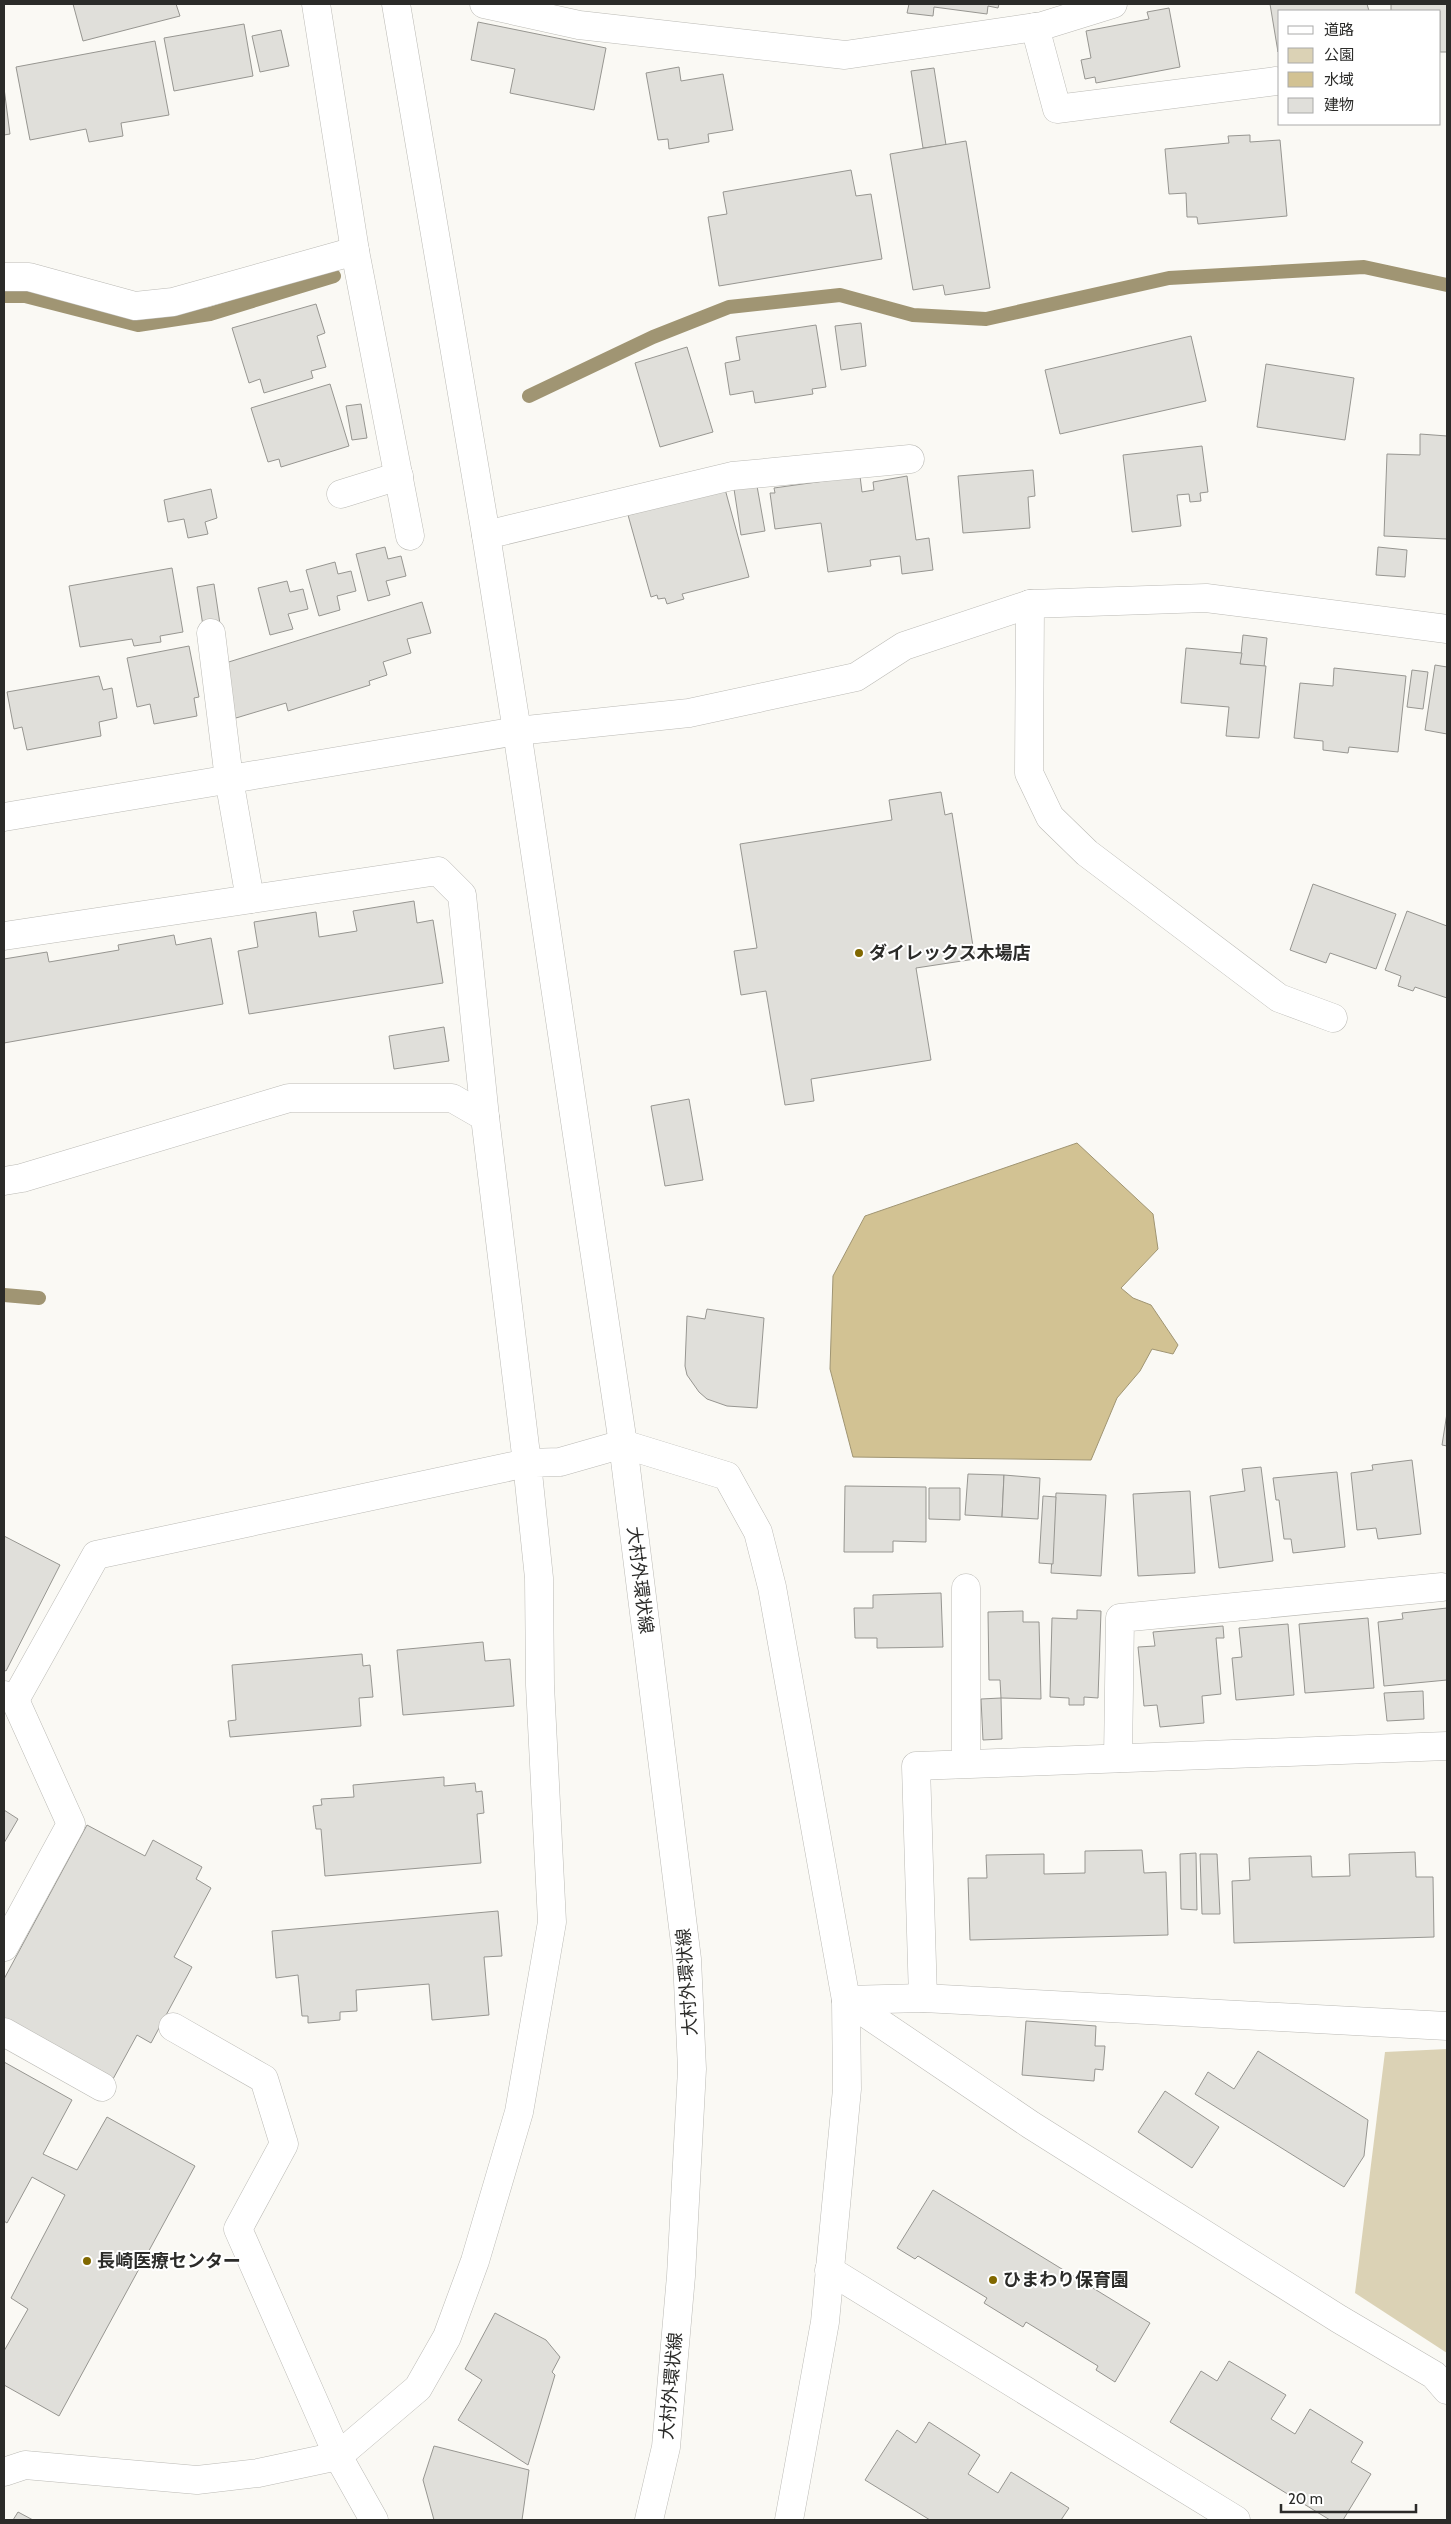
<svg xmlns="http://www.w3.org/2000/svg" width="1451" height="2524" font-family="Cabin,'Noto Sans JP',sans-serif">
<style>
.green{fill:#dbd2b5}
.water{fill:#d2c293;stroke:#a09573}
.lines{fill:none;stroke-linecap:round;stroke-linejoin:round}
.stream{stroke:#a09573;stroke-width:14}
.building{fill:#e0dfda;stroke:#979691}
.minor-casing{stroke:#bbbab5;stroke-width:29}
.major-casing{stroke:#bbbab5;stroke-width:29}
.minor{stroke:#fff;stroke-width:28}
.major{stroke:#fff;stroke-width:28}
.poi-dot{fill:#816800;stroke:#fff;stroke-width:2}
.labels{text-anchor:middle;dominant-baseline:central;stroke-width:4;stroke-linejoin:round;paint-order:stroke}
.poi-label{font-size:18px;font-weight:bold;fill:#2b2b29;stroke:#fff;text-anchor:start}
.street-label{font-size:18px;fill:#2b2b29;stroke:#fff}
</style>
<rect width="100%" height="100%" fill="#faf9f4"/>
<polygon class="green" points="1447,2049 1447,2353 1355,2293 1385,2052"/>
<polygon class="water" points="1077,1143 1153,1214 1158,1249 1121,1288 1133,1298 1151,1305 1178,1345 1173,1354 1152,1349 1140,1371 1117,1398 1091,1460 853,1457 830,1369 833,1276 865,1216"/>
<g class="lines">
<g class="stream">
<polyline points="4,296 25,296 138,325 210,314 334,276"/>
<polyline points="529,396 653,337 729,307 840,295 913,315 986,319 1169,278 1364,267 1447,285"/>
<polyline points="4,1295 39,1298"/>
</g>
</g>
<g class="building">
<polygon points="73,4 176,4 180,16 83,41"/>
<polygon points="909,4 999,4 998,8 988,6 987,14 934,7 933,16 907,13"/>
<polygon points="1270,4 1367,4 1369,11 1280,11 1278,52"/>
<polygon points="1391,4 1447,4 1447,52 1440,52 1440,11 1391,11"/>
<polygon points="1169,8 1180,67 1096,83 1095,77 1085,79 1081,60 1091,58 1086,31 1149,19 1147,12"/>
<polygon points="478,22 606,48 594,110 510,93 515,69 471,60"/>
<polygon points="244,24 253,76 174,91 164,38"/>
<polygon points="281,30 289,66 260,72 252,36"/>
<polygon points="155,41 169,115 121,123 123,136 89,142 86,129 30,140 16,67"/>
<polygon points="679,67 681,81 723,74 733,130 708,134 709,142 669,149 668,139 658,140 646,73"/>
<polygon points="934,68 946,145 923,148 911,71"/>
<polygon points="4,88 10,134 4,135"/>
<polygon points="1250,135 1250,142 1280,140 1287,216 1198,224 1197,217 1187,217 1186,193 1169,194 1165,149 1229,143 1228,136"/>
<polygon points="966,141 990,288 945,295 943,285 913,290 890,154"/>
<polygon points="851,170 856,196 871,194 882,259 719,286 708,217 727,214 723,192"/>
<polygon points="316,304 325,333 317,336 326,367 311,371 313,378 264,393 260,379 249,383 232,328"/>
<polygon points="861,323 866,366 841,370 835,326"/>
<polygon points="816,325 826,387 812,389 813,394 755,403 753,391 730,395 725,363 740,360 736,337"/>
<polygon points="1191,336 1206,401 1060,434 1045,370"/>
<polygon points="687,347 713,432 660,447 635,363"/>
<polygon points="1266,364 1354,378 1345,440 1257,427"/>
<polygon points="330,384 349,446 281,467 279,459 268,462 251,408"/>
<polygon points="361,404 367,438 352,440 346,406"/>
<polygon points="1420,434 1447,436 1447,539 1384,536 1387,454 1420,455"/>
<polygon points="1202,446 1208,492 1200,493 1201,501 1190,502 1189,494 1177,495 1181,526 1132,532 1123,455"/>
<polygon points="1033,470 1035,496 1028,497 1030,528 963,533 958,476"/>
<polygon points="860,476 862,492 874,490 873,482 907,476 916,540 929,538 933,570 902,574 900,556 870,560 871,566 828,572 821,523 775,529 770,493 775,493 774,488"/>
<polygon points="757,486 765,531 741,535 734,489"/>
<polygon points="211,489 217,518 205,522 208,534 188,538 184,519 168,522 164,500"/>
<polygon points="725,489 749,577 682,594 684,599 667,604 665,598 658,599 657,595 651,597 628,515"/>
<polygon points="385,547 388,559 401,556 406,576 386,581 390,595 368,601 356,554"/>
<polygon points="1378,547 1407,550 1405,577 1376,575"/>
<polygon points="335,562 338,574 351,571 356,591 337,596 340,610 319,616 306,570"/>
<polygon points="172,568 183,632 160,636 161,642 134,646 132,639 80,647 69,586"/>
<polygon points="287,581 290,592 303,589 308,609 288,614 293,629 270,635 258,588"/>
<polygon points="214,584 220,624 203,626 197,587"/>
<polygon points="422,602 431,633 407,639 411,653 383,662 387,675 369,681 370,685 288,711 286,703 236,718 219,665"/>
<polygon points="1243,635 1267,638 1264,667 1240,664"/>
<polygon points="189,646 199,697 194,698 197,716 154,724 150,704 137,707 127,658"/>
<polygon points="1186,648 1242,653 1240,664 1266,666 1259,738 1226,736 1229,707 1181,703"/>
<polygon points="1435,665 1447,667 1447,734 1425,730"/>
<polygon points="1334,668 1406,676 1398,752 1349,747 1348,753 1323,750 1323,741 1294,738 1300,683 1333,686"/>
<polygon points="1412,670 1428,672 1423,709 1407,707"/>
<polygon points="99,676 103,690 112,688 117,718 99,722 101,736 27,750 22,727 14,729 7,692"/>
<polygon points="941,792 945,815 952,813 975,959 916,968 931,1060 811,1079 814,1101 785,1105 766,991 741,995 734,951 757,948 740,844 892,820 889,800"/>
<polygon points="1313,884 1396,914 1376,969 1330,953 1326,963 1290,950"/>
<polygon points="414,901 417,923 433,920 443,983 249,1014 238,951 258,947 254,922 316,912 319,937 357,931 353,911"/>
<polygon points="1407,911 1447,926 1447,998 1415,987 1413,991 1398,986 1401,976 1385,970"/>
<polygon points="174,935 176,945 211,938 223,1004 4,1043 4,959 47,952 49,962 119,950 118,945"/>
<polygon points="444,1027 449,1061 394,1069 389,1036"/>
<polygon points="689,1099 703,1180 665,1186 651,1106"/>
<polygon points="707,1309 764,1318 757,1408 727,1406 707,1399 699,1392 687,1375 685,1366 687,1316 705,1319"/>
<polygon points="1447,1413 1447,1446 1442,1445"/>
<polygon points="1412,1460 1421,1534 1378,1539 1376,1528 1357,1530 1351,1473 1373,1470 1372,1465"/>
<polygon points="1261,1467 1273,1561 1219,1568 1210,1496 1245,1491 1242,1469"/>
<polygon points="1337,1472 1345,1547 1293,1553 1291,1539 1284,1539 1279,1500 1276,1500 1273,1478"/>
<polygon points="968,1474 1004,1475 1002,1517 965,1515"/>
<polygon points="1004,1475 1040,1478 1038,1519 1002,1517"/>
<polygon points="845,1486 926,1487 926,1542 893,1541 893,1552 844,1552"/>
<polygon points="929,1488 960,1488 960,1520 929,1519"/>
<polygon points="1190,1491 1195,1573 1138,1576 1133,1494"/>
<polygon points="1056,1493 1106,1495 1101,1576 1051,1573"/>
<polygon points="1043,1496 1056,1497 1053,1564 1039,1563"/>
<polygon points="4,1536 60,1565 6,1671 4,1670"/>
<polygon points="941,1593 943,1647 877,1648 877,1638 855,1638 854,1608 873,1608 873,1595"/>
<polygon points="1447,1608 1447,1680 1384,1686 1378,1622 1403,1619 1402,1613"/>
<polygon points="1077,1610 1101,1611 1098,1698 1084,1697 1084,1705 1069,1705 1069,1698 1050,1697 1052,1618 1077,1619"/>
<polygon points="1023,1611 1023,1622 1039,1622 1041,1699 1001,1698 1000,1680 989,1680 988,1612"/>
<polygon points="1368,1618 1374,1688 1305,1693 1299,1624"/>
<polygon points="1288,1624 1294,1695 1236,1700 1232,1658 1242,1657 1239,1628"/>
<polygon points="1223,1626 1224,1638 1216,1638 1221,1694 1202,1696 1204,1723 1160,1727 1157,1705 1144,1706 1138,1647 1155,1646 1153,1632"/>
<polygon points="483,1642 485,1661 510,1659 514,1706 403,1715 397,1650"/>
<polygon points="362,1654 363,1666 370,1665 373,1697 359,1698 361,1726 230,1737 228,1721 236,1720 232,1665"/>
<polygon points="1423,1691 1424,1719 1387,1721 1384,1693"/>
<polygon points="1001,1698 1002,1739 983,1740 981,1699"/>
<polygon points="444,1777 444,1786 475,1783 476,1792 482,1791 484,1813 477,1814 481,1863 325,1876 321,1829 316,1829 313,1806 322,1805 321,1799 354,1797 353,1785"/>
<polygon points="4,1810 18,1819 4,1843"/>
<polygon points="87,1825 145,1856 153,1840 202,1867 196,1879 211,1888 174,1957 192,1967 151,2043 137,2035 113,2079 4,2020 4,1979"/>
<polygon points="1142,1850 1144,1873 1166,1872 1168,1935 970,1940 968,1878 987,1878 986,1855 1044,1854 1044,1874 1085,1873 1085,1851"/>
<polygon points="1415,1852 1416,1877 1433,1877 1434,1937 1234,1943 1232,1881 1250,1880 1249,1858 1311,1856 1312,1877 1350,1876 1349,1854"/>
<polygon points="1196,1853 1197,1910 1181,1909 1180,1854"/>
<polygon points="1200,1854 1217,1854 1220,1914 1202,1914"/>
<polygon points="498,1911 502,1956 484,1957 489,2015 432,2020 429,1984 356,1990 357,2011 340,2012 340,2020 308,2023 308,2016 302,2016 298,1975 276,1978 272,1931"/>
<polygon points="1026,2021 1096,2026 1095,2046 1105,2046 1103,2070 1095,2069 1094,2081 1022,2075"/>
<polygon points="1258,2051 1368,2120 1364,2156 1344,2187 1195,2094 1208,2072 1234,2089"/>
<polygon points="4,2062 72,2100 43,2154 77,2170 107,2117 195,2166 59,2416 4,2385 4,2351 28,2309 11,2298 65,2195 32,2177 7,2223 4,2221"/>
<polygon points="1165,2091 1219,2127 1192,2168 1138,2132"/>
<polygon points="933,2190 1150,2323 1115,2382 1096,2370 1098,2366 1026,2322 1023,2327 984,2303 987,2298 918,2256 915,2259 897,2248"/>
<polygon points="495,2313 546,2340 560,2357 552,2372 555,2375 528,2465 458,2420 482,2380 465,2369"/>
<polygon points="1229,2361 1286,2395 1271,2419 1295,2434 1310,2409 1363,2442 1351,2462 1371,2474 1343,2520 1330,2520 1170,2422 1201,2371 1217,2381"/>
<polygon points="929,2422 980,2455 968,2474 998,2493 1011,2472 1069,2508 1061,2520 930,2520 865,2480 897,2430 916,2443"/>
<polygon points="434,2446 529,2470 522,2520 434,2520 423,2480"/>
<polygon points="18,2512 33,2520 13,2520"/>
</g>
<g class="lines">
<g class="minor-casing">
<g id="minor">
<polyline points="316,4 355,251 410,536"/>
<polyline points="484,4 579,25 845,55 1042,26 1113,4"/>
<polyline points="1035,27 1057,109 1276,81"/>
<polyline points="4,277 29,277 135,306 173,302 355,251"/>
<polyline points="341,494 399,476"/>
<polyline points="486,535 732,476 910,459"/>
<polyline points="1030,604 1029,773 1050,817 1087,853 1279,998 1333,1018"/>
<polyline points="211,633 229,779 250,899"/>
<polyline points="4,817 517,731 689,713 856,677 904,646 1030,604 1206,598 1447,629"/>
<polyline points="4,936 438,871 462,895 485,1117"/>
<polyline points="4,1181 22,1178 289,1098 452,1098 485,1117 527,1463 96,1555 15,1700 4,1695"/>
<polyline points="1118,1758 1120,1618 1442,1587"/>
<polyline points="966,1763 966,1588"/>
<polyline points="4,1947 71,1824 15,1700"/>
<polyline points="923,1998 916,1766 1447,1746"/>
<polyline points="846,2000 1031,2125 1339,2319 1434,2375 1447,2390"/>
<polyline points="846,2000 923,1998 1447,2026"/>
<polyline points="173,2027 264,2079 284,2144 238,2229 338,2456 374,2520"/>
<polyline points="4,2032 102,2087"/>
<polyline points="829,2270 1236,2520"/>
<polyline points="4,2472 25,2465 197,2480 258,2473 338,2456 418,2388 447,2337 475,2261 519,2112 552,1922 540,1685 539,1578 527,1463 560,1462 623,1444 727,1476 758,1532 772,1587 846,2000 847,2089 825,2322 789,2520"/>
</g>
</g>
<g class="major-casing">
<polyline id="major" points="396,4 486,535 517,731 623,1444 687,1959 692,2069 681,2276 666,2447 649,2520"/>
</g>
<use href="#minor" class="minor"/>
<use href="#major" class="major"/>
</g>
<g class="poi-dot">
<circle cx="859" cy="953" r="5"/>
<circle cx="87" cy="2261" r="5"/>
<circle cx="993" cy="2280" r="5"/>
</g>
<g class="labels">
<g class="poi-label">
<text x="869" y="953">ダイレックス木場店</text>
<text x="97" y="2261">長崎医療センター</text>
<text x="1003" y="2280">ひまわり保育園</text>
</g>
<g class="street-label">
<text transform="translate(640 1580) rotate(83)">大村外環状線</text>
<text transform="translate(687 1982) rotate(-94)">大村外環状線</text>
<text transform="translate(671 2386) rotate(-85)">大村外環状線</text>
</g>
</g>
<rect width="1451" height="2524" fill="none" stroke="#2b2b29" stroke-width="10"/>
<rect x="1278" y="10" width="162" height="115" fill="#ffffff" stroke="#aaaaa9"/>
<rect x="1288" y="26" width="25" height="8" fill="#ffffff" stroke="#aaaaa9"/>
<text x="1324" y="35" font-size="15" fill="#2b2b29">道路</text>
<rect x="1288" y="48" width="25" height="15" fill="#dbd2b5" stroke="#aaaaa9"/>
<text x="1324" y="60" font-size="15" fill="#2b2b29">公園</text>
<rect x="1288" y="72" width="25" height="15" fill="#d2c293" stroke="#aaaaa9"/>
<text x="1324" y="85" font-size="15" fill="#2b2b29">水域</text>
<rect x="1288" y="98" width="25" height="15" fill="#e0dfda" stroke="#aaaaa9"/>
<text x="1324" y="110" font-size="15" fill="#2b2b29">建物</text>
<path d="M1281 2504v8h135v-8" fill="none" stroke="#2b2b29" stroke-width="2.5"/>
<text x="1288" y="2504" font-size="15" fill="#2b2b29" stroke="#ffffff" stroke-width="4" paint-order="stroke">20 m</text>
</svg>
